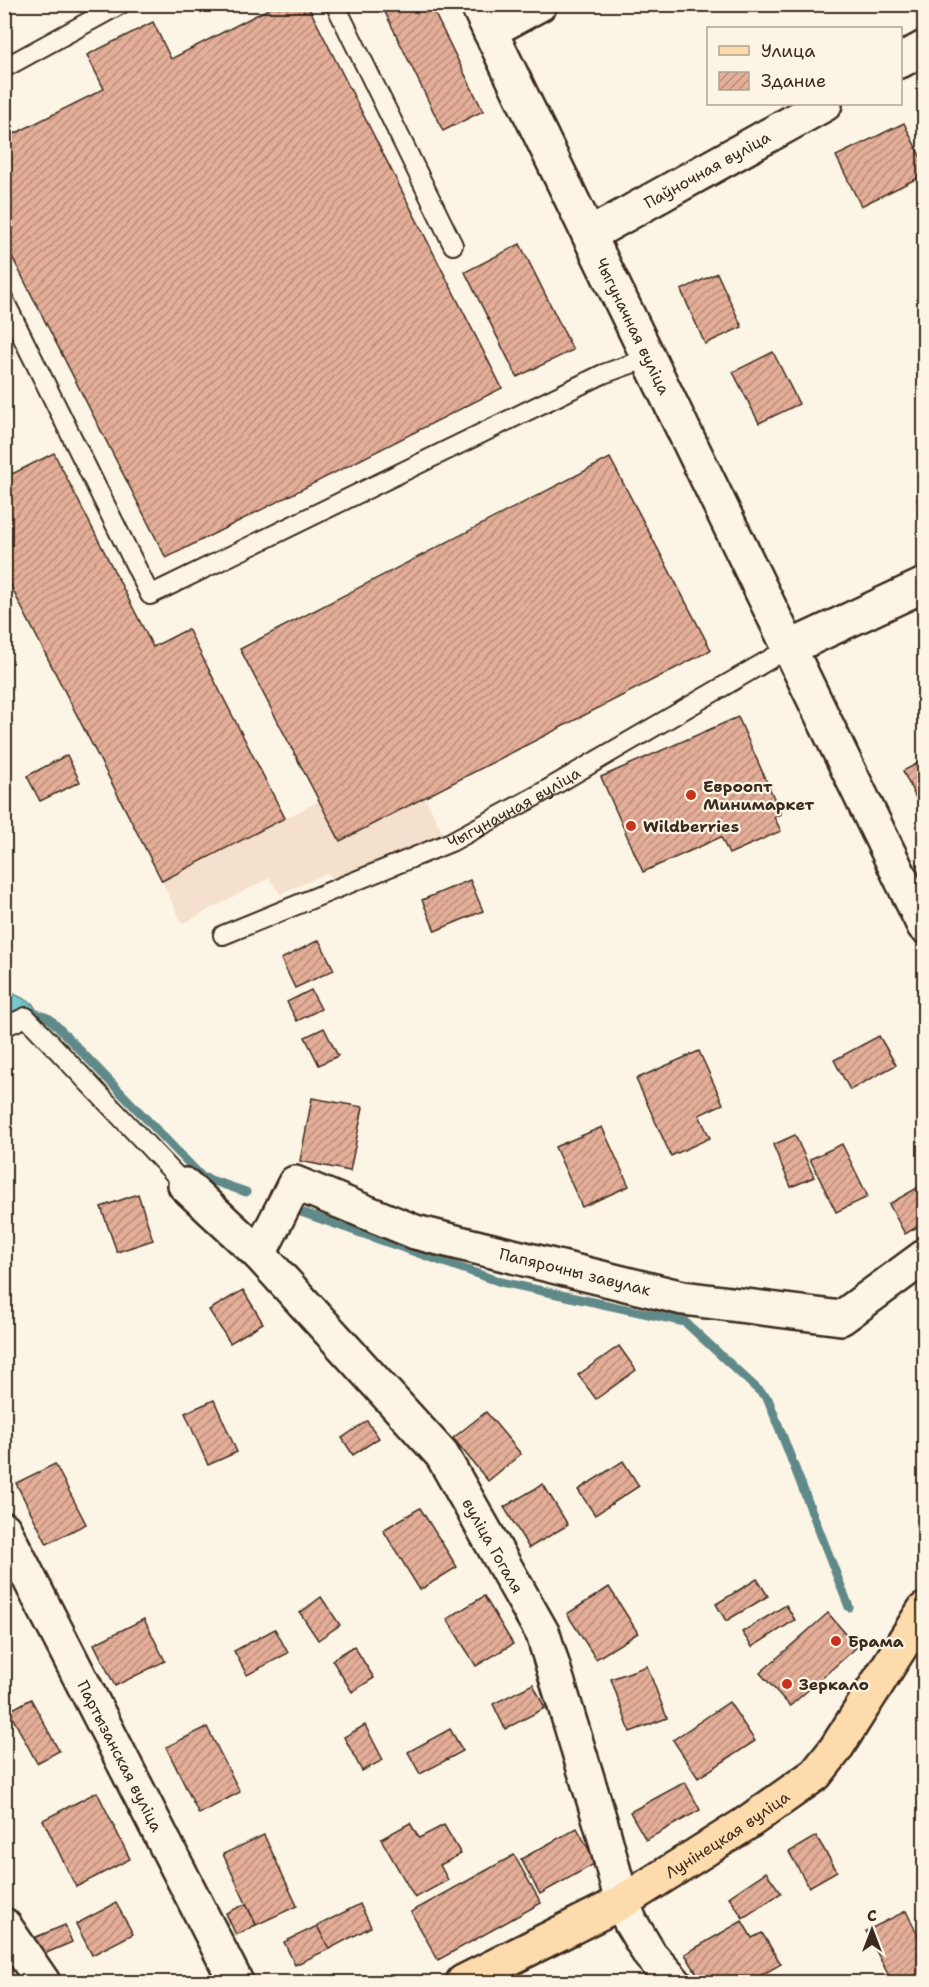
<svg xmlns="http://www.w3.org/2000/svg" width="929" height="1987" font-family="'Shantell Sans',sans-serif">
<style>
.built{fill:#f5e0ce}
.water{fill:url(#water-ripples);stroke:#608a89;stroke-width:1.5}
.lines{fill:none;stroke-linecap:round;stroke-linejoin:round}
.stream{stroke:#608a89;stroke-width:9}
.building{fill:url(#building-hatch);stroke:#3b2a1e;stroke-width:1.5}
.lane-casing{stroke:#3b2a1e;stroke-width:22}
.street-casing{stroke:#3b2a1e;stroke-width:38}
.secondary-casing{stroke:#3b2a1e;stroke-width:38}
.primary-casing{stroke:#3b2a1e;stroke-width:38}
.lane{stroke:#fcf5e5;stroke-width:18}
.street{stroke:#fcf5e5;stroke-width:33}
.secondary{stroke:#fcf5e5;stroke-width:33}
.primary{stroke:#fedbac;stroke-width:33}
.poi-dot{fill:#c8321e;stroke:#fcf5e5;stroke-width:2}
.labels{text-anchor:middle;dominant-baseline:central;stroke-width:4.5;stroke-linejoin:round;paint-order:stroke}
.street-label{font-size:16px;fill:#3b2a1e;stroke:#fcf5e5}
.poi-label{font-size:16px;font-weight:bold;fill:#3b2a1e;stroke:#fcf5e5;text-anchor:start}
</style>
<defs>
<pattern id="water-ripples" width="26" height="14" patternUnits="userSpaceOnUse" patternTransform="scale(1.5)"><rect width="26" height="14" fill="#79cad0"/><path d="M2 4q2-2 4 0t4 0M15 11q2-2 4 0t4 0" fill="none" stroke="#64a4a8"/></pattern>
<pattern id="building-hatch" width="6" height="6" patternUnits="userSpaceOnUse" patternTransform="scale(1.5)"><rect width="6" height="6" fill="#e4ae98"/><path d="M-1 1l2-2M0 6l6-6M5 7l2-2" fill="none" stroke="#ba8e7b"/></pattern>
</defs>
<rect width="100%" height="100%" fill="#fcf5e5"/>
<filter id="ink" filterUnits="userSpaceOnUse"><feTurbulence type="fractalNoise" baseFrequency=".0167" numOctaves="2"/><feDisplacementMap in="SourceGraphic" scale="12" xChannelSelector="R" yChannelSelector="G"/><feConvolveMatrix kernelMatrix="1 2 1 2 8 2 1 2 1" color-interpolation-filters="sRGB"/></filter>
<g filter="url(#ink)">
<polygon class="built" points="425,798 443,833 336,884 328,873 280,894 269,878 182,924 162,881 319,801 340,841"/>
<polygon class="water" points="4,989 32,1003 45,1023 5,1008"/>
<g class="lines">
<g class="stream">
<polyline points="29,1011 50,1019 202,1177 246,1192"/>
<polyline points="301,1212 501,1282 685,1322 768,1399 849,1607"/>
</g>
</g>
<g class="building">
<polygon points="278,4 307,4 502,388 166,558 4,241 4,139 104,89 87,55 153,22 171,59"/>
<polygon points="381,4 430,4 483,111 443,131"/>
<polygon points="904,123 924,164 924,175 861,206 836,156"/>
<polygon points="520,244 573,350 517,377 465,272"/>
<polygon points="717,273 742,327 705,344 681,290"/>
<polygon points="773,352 799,404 759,423 733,372"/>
<polygon points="54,453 153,647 188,629 285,818 162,881 4,573 4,478"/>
<polygon points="610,458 711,650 340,841 240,649"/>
<polygon points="924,495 924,516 917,499"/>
<polygon points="738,717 781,814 774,817 781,831 729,854 721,837 643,872 601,777"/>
<polygon points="67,755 80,782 40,801 27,776"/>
<polygon points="924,760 924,815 903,771"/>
<polygon points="470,880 483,911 435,931 422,900"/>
<polygon points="319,940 334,970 295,988 281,959"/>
<polygon points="311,990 321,1009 297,1021 287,1002"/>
<polygon points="324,1028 338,1056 319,1065 305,1037"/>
<polygon points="879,1036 896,1065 850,1090 834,1060"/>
<polygon points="699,1051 723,1104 699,1115 710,1138 671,1156 636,1079"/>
<polygon points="312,1098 363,1107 350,1171 300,1161"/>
<polygon points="602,1127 629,1186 582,1207 555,1147"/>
<polygon points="795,1135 814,1177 791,1187 773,1145"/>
<polygon points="842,1144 868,1197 836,1212 810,1159"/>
<polygon points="924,1184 924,1223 905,1234 889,1204"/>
<polygon points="138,1194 153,1240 117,1252 101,1207"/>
<polygon points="243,1290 263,1323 230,1343 209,1310"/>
<polygon points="619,1346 636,1370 596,1399 578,1375"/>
<polygon points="214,1400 237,1452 208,1465 185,1413"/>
<polygon points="486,1412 521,1454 488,1481 453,1438"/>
<polygon points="367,1421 379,1438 353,1455 342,1438"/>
<polygon points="623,1461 639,1486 595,1515 578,1490"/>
<polygon points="55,1464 86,1524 47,1544 16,1483"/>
<polygon points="543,1484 568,1525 529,1548 504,1507"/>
<polygon points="420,1508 457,1567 420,1590 383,1530"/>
<polygon points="757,1579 768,1596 726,1621 716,1604"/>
<polygon points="609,1587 638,1633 596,1659 567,1614"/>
<polygon points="484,1596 513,1644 476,1666 447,1619"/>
<polygon points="321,1597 340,1625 318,1640 300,1613"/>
<polygon points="786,1605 795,1620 752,1647 742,1632"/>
<polygon points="828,1613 857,1647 790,1706 760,1673"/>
<polygon points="144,1619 165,1661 115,1686 94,1644"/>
<polygon points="275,1629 288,1653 247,1675 234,1651"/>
<polygon points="354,1646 374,1678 352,1692 332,1660"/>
<polygon points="647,1666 667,1718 630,1732 611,1679"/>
<polygon points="533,1684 545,1708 505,1729 493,1704"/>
<polygon points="31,1699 59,1751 37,1763 9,1711"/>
<polygon points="729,1702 755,1741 698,1778 673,1740"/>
<polygon points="365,1725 383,1760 362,1771 344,1737"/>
<polygon points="207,1727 240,1792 199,1814 166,1747"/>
<polygon points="450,1729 463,1751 420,1774 408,1752"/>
<polygon points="685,1782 700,1810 646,1840 630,1812"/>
<polygon points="97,1792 130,1859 76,1887 43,1820"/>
<polygon points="410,1823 419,1838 444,1825 461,1854 440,1865 448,1880 415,1898 381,1839"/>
<polygon points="577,1828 596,1863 540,1894 521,1859"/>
<polygon points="264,1835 297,1906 256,1925 223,1854"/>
<polygon points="816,1836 837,1871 809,1887 789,1852"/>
<polygon points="514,1855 541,1903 438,1960 411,1912"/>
<polygon points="766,1872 781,1893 743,1918 729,1897"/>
<polygon points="116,1903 133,1934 92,1955 76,1924"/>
<polygon points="246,1904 256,1925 236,1935 226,1913"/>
<polygon points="360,1904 371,1927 329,1949 317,1926"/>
<polygon points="906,1911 924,1948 924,1982 892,1982 866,1931"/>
<polygon points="742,1921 752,1938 762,1933 781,1964 749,1982 702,1982 685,1954"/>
<polygon points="65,1925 72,1942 37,1957 29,1940"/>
<polygon points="317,1926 329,1949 295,1965 284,1942"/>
</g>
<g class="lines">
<g class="lane-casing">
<g id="lane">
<polyline points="335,4 453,245"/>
<polyline points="4,68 121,4"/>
<polyline points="4,300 150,595 603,374 648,358"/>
<path id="s1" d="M223,935L451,842L536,796L789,648"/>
<polyline points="4,1027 26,1017 185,1185"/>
</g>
</g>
<g class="street-casing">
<g id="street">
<polyline points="490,31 540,4"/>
<polyline points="900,61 924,48"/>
<path id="s2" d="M589,235L825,104"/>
<polyline points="789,648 924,585"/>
<path id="s3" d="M185,1185L259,1254L442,1455L543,1634L602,1827L622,1902L631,1923L650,1955L674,1982"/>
<path id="s4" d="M259,1254L295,1183L415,1232L683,1298L841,1318L924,1257"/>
<path id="s5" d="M4,1529L236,1982"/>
<polyline points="4,1925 43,1982"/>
</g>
</g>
<g class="secondary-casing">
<g id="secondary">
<path id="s6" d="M477,4L924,926"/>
</g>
</g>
<g class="primary-casing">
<g id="primary">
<path id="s7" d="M463,1982L622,1902L744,1825L816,1774L835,1750L924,1610"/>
</g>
</g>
<use href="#lane" class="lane"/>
<use href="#street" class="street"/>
<use href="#secondary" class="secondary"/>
<use href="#primary" class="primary"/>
</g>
</g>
<g class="poi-dot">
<circle cx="691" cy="795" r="6"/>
<circle cx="631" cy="826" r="6"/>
<circle cx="836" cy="1641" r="6"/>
<circle cx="787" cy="1684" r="6"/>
</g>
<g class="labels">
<g class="street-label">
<text stroke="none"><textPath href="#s2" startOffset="135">Паўночная вуліца</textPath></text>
<text stroke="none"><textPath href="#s6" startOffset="358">Чыгуначная вуліца</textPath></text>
<text stroke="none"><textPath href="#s1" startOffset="318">Чыгуначная вуліца</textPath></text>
<text stroke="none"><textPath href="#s4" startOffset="374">Папярочны завулак</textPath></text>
<text stroke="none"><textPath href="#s3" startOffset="477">вуліца Гогаля</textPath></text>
<text stroke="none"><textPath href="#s5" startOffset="255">Партызанская вуліца</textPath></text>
<text stroke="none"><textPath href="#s7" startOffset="303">Лунінецкая вуліца</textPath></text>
</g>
<g class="poi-label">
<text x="703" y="786">Евроопт<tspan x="703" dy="18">Минимаркет</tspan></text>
<text x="643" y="826">Wildberries</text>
<text x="848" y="1641">Брама</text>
<text x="799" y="1684">Зеркало</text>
</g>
</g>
<rect width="929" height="1987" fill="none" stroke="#fcf5e5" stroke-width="24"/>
<rect x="12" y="12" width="905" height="1963" fill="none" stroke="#3b2a1e" stroke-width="2" filter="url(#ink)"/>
<rect x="707" y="27" width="195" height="78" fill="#fcf5e5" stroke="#afa495" stroke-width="1.5"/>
<rect x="719" y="46" width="30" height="9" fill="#fedbac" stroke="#afa495" stroke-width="1.5"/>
<text x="761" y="57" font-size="18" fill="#3b2a1e">Улица</text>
<rect x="719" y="72" width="30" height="18" fill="url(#building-hatch)" stroke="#afa495" stroke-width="1.5"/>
<text x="761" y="87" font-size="18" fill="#3b2a1e">Здание</text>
<g transform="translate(872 1930)" stroke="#fcf5e5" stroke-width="4.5" paint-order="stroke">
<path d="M0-4.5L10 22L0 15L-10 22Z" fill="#3b2a1e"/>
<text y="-9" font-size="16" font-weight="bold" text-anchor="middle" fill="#3b2a1e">С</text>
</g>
</svg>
